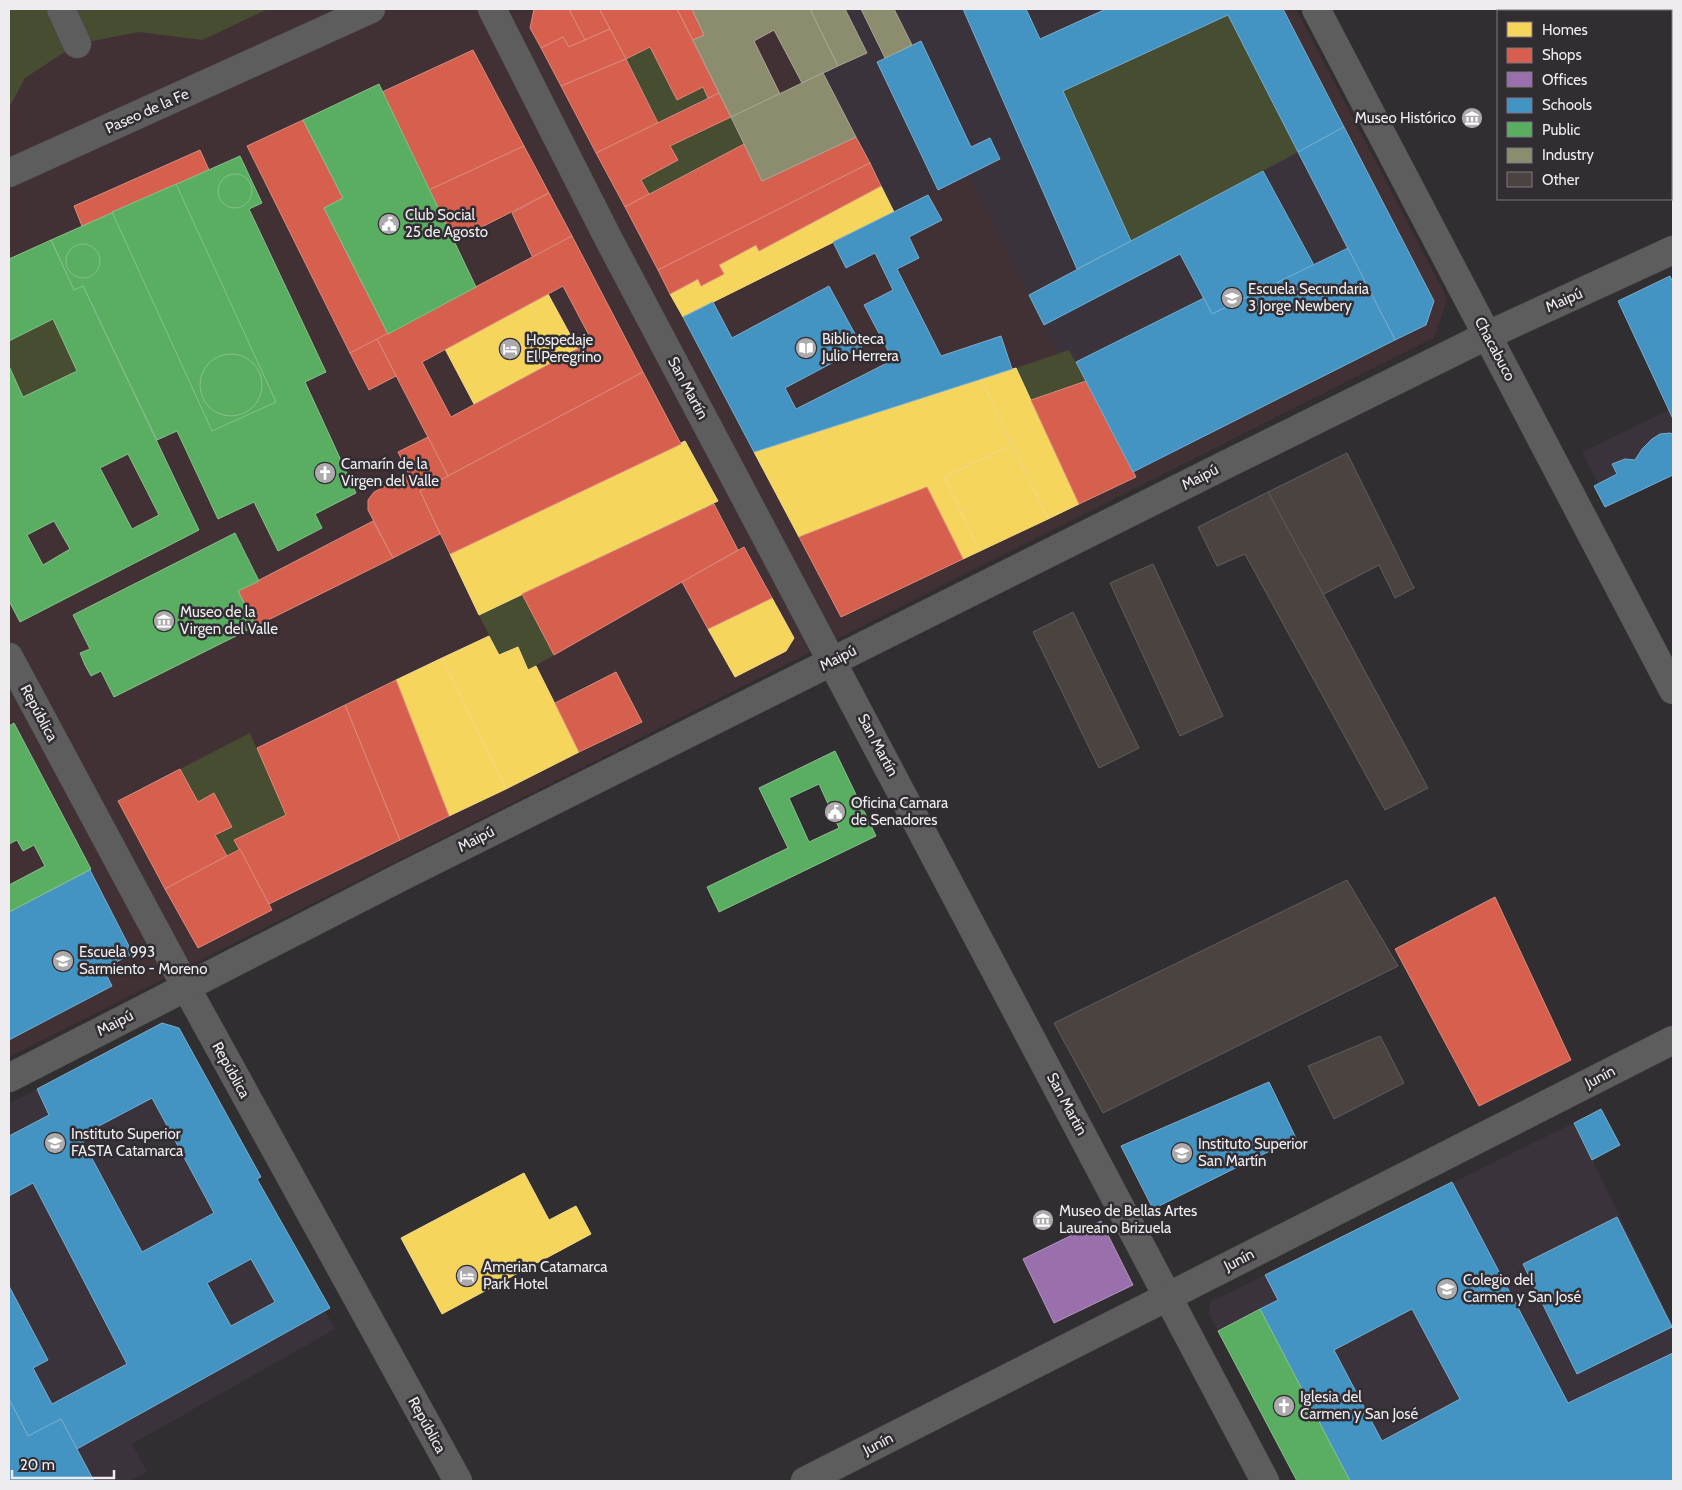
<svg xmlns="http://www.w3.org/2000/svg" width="1682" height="1490" font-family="Cabin,sans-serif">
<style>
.commercial{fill:#413034}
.built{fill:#3a333c}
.green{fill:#464d31}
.homes{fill:#f6d55c;stroke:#f4dc88}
.shops{fill:#d6604d;stroke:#dd8a7e;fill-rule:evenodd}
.offices{fill:#9970ab;stroke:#b295bf}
.schools{fill:#4393c3;stroke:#76aed0;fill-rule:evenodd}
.public{fill:#5aae61;stroke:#86c18c;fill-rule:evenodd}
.industry{fill:#8c8c6e;stroke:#a9a995}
.building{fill:#4b4340;stroke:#605d5e}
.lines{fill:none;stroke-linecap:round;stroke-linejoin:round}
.minor-casing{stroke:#4c4a4c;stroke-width:29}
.minor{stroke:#5e5d5e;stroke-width:28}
.labels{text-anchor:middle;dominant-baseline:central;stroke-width:5;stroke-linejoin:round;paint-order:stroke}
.street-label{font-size:15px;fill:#eeecef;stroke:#312d32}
.poi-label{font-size:15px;fill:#eeecef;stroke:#312d32;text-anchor:start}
</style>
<rect width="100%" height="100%" fill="#302e31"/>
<polygon class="commercial" points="9,9 1296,9 1447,298 1435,337 9,1057"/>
<g class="built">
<polygon points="845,9 861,9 885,57 912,45 894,9 1283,9 1434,301 1426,325 1133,472 1069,351 1058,354 969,175 894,212 823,73 867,53"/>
<polygon points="1670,276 1673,283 1673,475 1605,507 1594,486 1598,483 1582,452 1669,410 1618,301"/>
<polygon points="162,1023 179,1028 261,1177 257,1180 330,1308 325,1311 335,1329 132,1444 147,1472 130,1481 9,1481 9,1104"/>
<polygon points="1574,1123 1673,1325 1673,1481 1297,1481 1209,1314 1210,1302"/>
</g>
<g class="green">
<polygon points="9,9 268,9 202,40 139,32 77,44 25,78 9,108"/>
<polygon points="1228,15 1298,152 1131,241 1063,91"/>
<polygon points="650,47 677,100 703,87 708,98 658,123 626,59"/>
<polygon points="731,117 744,144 649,194 641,180 677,160 670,146"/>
<polygon points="53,319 77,371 23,397 9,366 9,341"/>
<polygon points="1069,350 1086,381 1031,400 1016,368"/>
<polygon points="522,594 554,655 528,670 499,655 479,615"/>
<polygon points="250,733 286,815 227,856 215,835 232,826 214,793 198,802 180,769"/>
</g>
<g class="homes">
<polygon points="881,186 894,212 683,317 670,294 698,279 701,286 724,274 719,265 756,245 759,251"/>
<polygon points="548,294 578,349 474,404 445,349"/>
<polygon points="1016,368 1079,504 1048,519 981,379"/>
<polygon points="981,379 1012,445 944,477 980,551 963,559 927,487 799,537 754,452"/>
<polygon points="685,441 718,501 479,615 450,554"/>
<polygon points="1012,445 1048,519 980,551 944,477"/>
<polygon points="772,598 794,638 786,651 735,677 708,629"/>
<polygon points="489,636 499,655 518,647 528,670 536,666 579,752 506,789 442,658"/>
<polygon points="442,658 506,789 449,816 396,680"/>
<polygon points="524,1173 549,1220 576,1206 591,1234 442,1314 401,1238"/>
</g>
<g class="shops">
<polygon points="534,9 569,9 585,40 569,47 563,37 541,48 530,28"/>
<polygon points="569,9 603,9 600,10 610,29 585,40"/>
<polygon points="603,9 677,9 719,93 708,98 703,87 677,100 650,47 626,59 600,10"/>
<polygon points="677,9 692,9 704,35 693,40"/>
<polygon points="610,29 626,59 561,86 541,48 563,37 569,47"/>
<polygon points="473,50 524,146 429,190 382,92"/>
<polygon points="626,59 658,123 596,153 561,86"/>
<polygon points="719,93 731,117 670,146 678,160 641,180 649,194 625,207 596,153"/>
<polygon points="303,120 343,198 324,208 388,334 350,353 247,146"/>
<polygon points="856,137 870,163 658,270 625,207 744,144 762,181"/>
<polygon points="524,146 549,193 454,241 429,190"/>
<polygon points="200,150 209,170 82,226 74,206"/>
<polygon points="870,163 881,186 759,251 756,245 719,265 724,274 701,286 698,279 670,294 658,270"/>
<polygon points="549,193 572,236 533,258 512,213"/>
<path d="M572,236L643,372L448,476L377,339ZM563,286L592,341L451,417L422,362Z"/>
<polygon points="377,339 396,376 369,390 350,353"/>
<polygon points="643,372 681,444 450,554 420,491"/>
<polygon points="1086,381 1136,477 1079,504 1031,400"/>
<polygon points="428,437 448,476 420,491 440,534 393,558 368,510 368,500 374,492 409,474 398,452"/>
<polygon points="927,487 963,559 841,617 799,537"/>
<polygon points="714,504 738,550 554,655 522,594"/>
<polygon points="373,521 393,558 256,626 238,591"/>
<polygon points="744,547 772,598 708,629 682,582"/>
<polygon points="616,672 642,722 579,752 555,703"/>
<polygon points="396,680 449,816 400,840 345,705"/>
<polygon points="345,705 400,840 269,904 234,840 286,815 257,748"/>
<polygon points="180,769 198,802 214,793 232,827 215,835 227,856 165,889 118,801"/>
<polygon points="240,849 272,910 198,948 165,889"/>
<polygon points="1495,897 1571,1060 1479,1106 1395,949"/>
</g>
<polygon class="offices" points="1101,1221 1133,1285 1054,1323 1023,1259"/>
<g class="schools">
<polygon points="963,9 1026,9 1040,39 1106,9 1283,9 1344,127 1298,152 1228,15 1063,91 1131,241 1077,269"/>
<polygon points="921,41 971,147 990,138 1000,159 938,190 877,62"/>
<polygon points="1344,127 1434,301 1426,325 1395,340 1298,152"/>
<polygon points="1263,171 1314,265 1212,314 1180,254 1044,325 1029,295"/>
<polygon points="928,195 942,220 909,237 919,258 897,269 941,356 1001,336 1012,369 754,452 683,317 713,302 732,338 829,286 862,347 785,388 796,409 893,360 864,305 893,290 875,253 846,268 833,242"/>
<polygon points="1348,248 1395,340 1133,472 1076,362 1204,298 1212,314"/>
<polygon points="1670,276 1673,283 1673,419 1618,301"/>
<polygon points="1670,433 1673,434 1673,475 1605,507 1594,486 1617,474 1612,464 1625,459 1635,460 1642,449 1652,439 1660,434"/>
<polygon points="90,870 133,954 103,968 112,986 9,1040 9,912"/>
<path d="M162,1023L179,1028L261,1177L257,1179L330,1308L77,1449L61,1419L28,1436L9,1399V1286L48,1360L33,1368L52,1404L127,1364L33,1183L9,1196V1136L49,1115L37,1089ZM152,1098L214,1213L142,1252L80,1136ZM251,1259L275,1302L231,1326L207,1283Z"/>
<polygon points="1269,1082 1296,1138 1153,1209 1121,1146"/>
<polygon points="1601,1109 1620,1145 1592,1160 1574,1123"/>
<path d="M1452,1182L1568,1403L1673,1353V1481H1350L1260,1309L1278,1300L1265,1275ZM1412,1309L1460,1399L1382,1441L1334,1350Z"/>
<polygon points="1617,1217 1672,1327 1577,1374 1523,1264"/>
<polygon points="9,1399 28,1436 61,1419 94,1481 9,1481"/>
</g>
<g class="public">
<polygon points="379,84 476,287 388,334 324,208 343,198 303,120"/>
<polygon points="240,156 262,203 249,209 326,372 305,382 356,493 315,514 322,528 278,551 254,502 218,519 177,431 157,440 83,286 74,290 51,240"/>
<circle cx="235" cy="191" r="17"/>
<polygon points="176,184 276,402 212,431 112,212"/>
<path d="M51,240L74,290L83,286L199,530L20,622L9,601V366L23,397L77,371L53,319L9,341V259ZM128,454L159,515L132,529L100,468ZM54,521L70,549L43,565L27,535Z"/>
<circle cx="83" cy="261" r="17"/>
<circle cx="231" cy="385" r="31"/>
<polygon points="235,533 259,581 238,591 256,626 114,697 101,671 91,676 85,665 80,653 90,649 73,615"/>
<polygon points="14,723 91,869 9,912 9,885 45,866 34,845 23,851 17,840 9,844 9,726"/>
<path d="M835,751L876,836L719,912L707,887L788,848L759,788ZM819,784L839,828L809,842L789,798Z"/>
<polygon points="1260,1309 1350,1481 1297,1481 1218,1331"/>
</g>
<g class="industry">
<polygon points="692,9 810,9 838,66 802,83 774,30 754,41 780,94 731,117 693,40 704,35"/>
<polygon points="810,9 845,9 867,53 838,66"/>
<polygon points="861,9 894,9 912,45 885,58"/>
<polygon points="823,73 856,137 762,181 731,117"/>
</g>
<g class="building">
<polygon points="1347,453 1414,588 1395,598 1379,565 1322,595 1268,492"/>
<polygon points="1268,492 1428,788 1385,810 1245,554 1217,566 1198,527"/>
<polygon points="1153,564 1223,716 1180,736 1110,583"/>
<polygon points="1073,612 1139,748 1099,768 1033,632"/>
<polygon points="1347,880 1398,966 1103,1113 1054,1023"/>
<polygon points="1380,1036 1404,1083 1334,1119 1308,1066"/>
</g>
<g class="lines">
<g class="minor-casing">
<g id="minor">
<polyline points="61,9 77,44"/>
<polyline points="492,9 608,238 1265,1481"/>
<polyline points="1316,9 1673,690"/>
<polyline points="9,173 371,9"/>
<polyline points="9,657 186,987 458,1481"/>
<polyline points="9,1078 401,877 1223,466 1488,335 1673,250"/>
<polyline points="805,1481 1673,1040"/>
</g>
</g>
<use href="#minor" class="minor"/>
</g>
<defs>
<g id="museum-disc" transform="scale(1.125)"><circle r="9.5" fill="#acaaac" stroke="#312d32"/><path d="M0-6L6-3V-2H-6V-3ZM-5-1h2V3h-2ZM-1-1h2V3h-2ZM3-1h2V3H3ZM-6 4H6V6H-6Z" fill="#fff"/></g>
<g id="civic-disc" transform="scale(1.125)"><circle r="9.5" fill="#acaaac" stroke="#312d32"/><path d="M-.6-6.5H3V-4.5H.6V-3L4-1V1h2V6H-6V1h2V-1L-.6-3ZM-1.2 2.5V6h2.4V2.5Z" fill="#fff"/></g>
<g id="school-disc" transform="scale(1.125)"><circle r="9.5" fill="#acaaac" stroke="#312d32"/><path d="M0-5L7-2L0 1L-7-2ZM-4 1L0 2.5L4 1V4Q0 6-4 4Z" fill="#fff"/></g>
<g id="library-disc" transform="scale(1.125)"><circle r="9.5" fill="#acaaac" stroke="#312d32"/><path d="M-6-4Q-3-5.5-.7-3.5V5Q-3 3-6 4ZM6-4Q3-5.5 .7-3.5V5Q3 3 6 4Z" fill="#fff"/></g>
<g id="hotel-disc" transform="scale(1.125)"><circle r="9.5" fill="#acaaac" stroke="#312d32"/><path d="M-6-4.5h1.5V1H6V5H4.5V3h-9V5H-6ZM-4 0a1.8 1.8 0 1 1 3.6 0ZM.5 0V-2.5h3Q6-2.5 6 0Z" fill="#fff"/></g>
<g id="church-disc" transform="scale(1.125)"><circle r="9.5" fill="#acaaac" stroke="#312d32"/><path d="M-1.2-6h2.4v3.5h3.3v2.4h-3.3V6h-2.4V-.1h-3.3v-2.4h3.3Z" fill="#fff"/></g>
<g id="university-disc" transform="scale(1.125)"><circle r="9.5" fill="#acaaac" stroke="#312d32"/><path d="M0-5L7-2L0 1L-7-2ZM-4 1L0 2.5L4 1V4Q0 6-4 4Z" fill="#fff"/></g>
</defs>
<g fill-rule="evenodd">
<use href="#museum-disc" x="1472" y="118"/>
<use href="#civic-disc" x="389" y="224"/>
<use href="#school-disc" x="1232" y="298"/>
<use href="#library-disc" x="806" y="348"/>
<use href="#hotel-disc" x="510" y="349"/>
<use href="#church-disc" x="325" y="473"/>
<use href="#museum-disc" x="164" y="621"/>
<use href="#civic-disc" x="835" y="812"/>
<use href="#school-disc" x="63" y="961"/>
<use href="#university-disc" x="55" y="1143"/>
<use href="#university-disc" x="1182" y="1153"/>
<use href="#museum-disc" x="1043" y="1220"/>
<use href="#hotel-disc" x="467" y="1276"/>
<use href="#school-disc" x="1447" y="1289"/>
<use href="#church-disc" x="1284" y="1406"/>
</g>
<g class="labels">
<g class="street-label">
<text transform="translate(147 111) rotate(-24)">Paseo de la Fe</text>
<text transform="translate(1564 300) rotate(-24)">Maipú</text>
<text transform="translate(1495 349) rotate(62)">Chacabuco</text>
<text transform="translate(688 388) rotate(62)">San Martín</text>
<text transform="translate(1200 477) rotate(-27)">Maipú</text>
<text transform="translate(838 658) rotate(-27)">Maipú</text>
<text transform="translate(39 713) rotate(62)">República</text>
<text transform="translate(878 745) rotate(62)">San Martín</text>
<text transform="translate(476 839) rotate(-27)">Maipú</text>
<text transform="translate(115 1023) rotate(-27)">Maipú</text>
<text transform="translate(231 1070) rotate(61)">República</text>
<text transform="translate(1600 1077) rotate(-27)">Junín</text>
<text transform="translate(1067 1104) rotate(62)">San Martín</text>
<text transform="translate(1239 1260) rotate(-27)">Junín</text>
<text transform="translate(427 1425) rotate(61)">República</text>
<text transform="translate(878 1444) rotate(-27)">Junín</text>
</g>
<g class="poi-label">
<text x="1456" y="118" text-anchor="end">Museo Histórico</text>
<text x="405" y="215">Club Social<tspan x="405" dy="17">25 de Agosto</tspan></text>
<text x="1248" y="289">Escuela Secundaria<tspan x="1248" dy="17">3 Jorge Newbery</tspan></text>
<text x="822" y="339">Biblioteca<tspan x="822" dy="17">Julio Herrera</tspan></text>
<text x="526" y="340">Hospedaje<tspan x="526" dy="17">El Peregrino</tspan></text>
<text x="341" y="464">Camarín de la<tspan x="341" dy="17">Virgen del Valle</tspan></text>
<text x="180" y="612">Museo de la<tspan x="180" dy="17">Virgen del Valle</tspan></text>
<text x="851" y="803">Oficina Camara<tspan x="851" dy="17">de Senadores</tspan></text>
<text x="79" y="952">Escuela 993<tspan x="79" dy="17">Sarmiento - Moreno</tspan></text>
<text x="71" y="1134">Instituto Superior<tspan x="71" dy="17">FASTA Catamarca</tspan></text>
<text x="1198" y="1144">Instituto Superior<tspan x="1198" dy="17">San Martín</tspan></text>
<text x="1059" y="1211">Museo de Bellas Artes<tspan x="1059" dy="17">Laureano Brizuela</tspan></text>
<text x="483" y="1267">Amerian Catamarca<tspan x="483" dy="17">Park Hotel</tspan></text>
<text x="1463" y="1280">Colegio del<tspan x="1463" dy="17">Carmen y San José</tspan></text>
<text x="1300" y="1397">Iglesia del<tspan x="1300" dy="17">Carmen y San José</tspan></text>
</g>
</g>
<rect width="1682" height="1490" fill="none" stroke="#eeecef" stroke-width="20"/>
<rect x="1497" y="10" width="175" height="190" fill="#312d32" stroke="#7d797e"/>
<rect x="1507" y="22" width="25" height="15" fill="#f6d55c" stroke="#7d797e"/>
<text x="1542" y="35" font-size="15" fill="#eeecef">Homes</text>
<rect x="1507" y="48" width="25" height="15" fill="#d6604d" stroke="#7d797e"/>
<text x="1542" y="60" font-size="15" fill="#eeecef">Shops</text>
<rect x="1507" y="72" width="25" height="15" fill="#9970ab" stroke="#7d797e"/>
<text x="1542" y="85" font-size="15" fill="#eeecef">Offices</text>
<rect x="1507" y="98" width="25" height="15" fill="#4393c3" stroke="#7d797e"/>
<text x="1542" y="110" font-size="15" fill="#eeecef">Schools</text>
<rect x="1507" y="122" width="25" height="15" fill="#5aae61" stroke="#7d797e"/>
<text x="1542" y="135" font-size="15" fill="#eeecef">Public</text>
<rect x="1507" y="148" width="25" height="15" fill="#8c8c6e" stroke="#7d797e"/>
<text x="1542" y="160" font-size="15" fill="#eeecef">Industry</text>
<rect x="1507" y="172" width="25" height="15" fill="#4b4340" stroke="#7d797e"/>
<text x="1542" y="185" font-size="15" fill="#eeecef">Other</text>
<path d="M12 1470v8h102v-8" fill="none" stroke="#eeecef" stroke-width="2.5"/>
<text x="20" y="1470" font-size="15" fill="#eeecef" stroke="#312d32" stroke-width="4" paint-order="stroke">20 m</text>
</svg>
